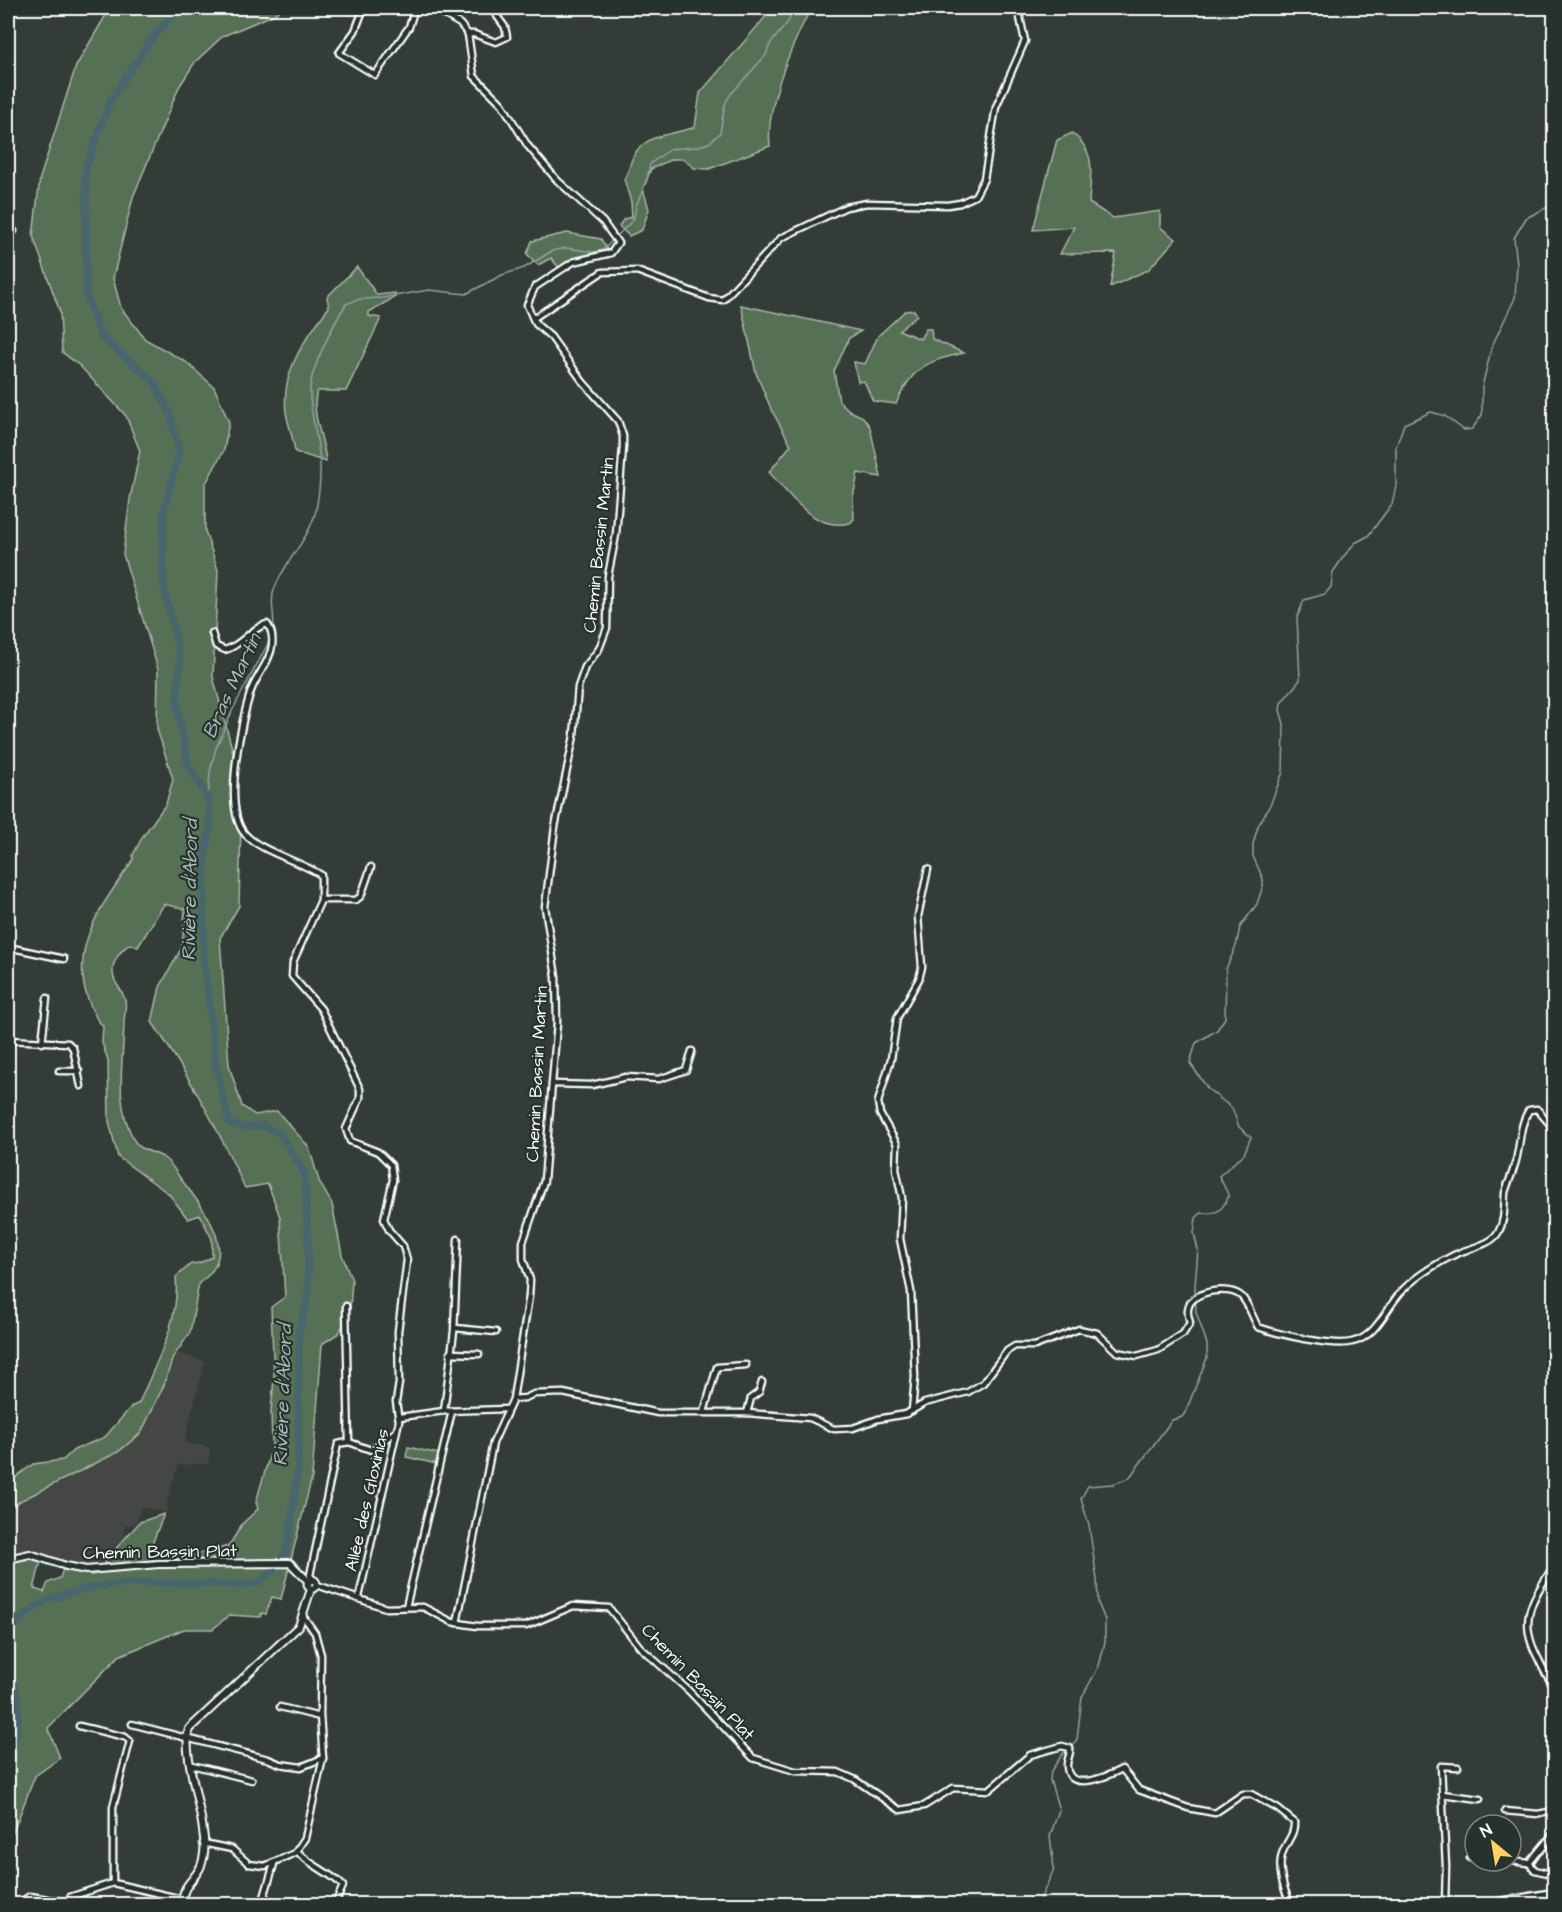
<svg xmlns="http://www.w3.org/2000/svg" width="1562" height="1912" font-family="'Architects Daughter',sans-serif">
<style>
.built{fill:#444645}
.green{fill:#566f55;stroke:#aab7aa;stroke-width:1.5}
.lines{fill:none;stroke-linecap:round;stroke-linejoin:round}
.stream{stroke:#91a3a7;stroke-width:1.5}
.river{stroke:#47666d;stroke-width:7}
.minor-casing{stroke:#fff;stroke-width:9}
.tertiary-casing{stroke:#fff;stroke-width:10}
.minor{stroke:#26332d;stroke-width:4.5}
.tertiary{stroke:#26332d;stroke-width:6}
.labels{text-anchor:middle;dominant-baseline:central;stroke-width:4.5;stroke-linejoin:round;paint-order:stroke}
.street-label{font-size:18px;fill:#fff;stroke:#26332d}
.water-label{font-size:20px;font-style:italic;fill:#acbabd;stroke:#26332d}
</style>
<rect width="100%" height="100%" fill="#343c38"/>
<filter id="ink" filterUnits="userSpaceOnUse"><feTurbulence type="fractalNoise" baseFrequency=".0167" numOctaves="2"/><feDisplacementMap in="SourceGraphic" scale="12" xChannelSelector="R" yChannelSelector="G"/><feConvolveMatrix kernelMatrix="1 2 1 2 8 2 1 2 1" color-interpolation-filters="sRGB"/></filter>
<g filter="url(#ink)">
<polygon class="built" points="177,1353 205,1361 184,1443 210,1447 208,1464 178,1465 168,1498 167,1512 140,1507 137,1523 125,1526 123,1537 105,1556 102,1567 87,1568 57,1561 36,1549 8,1554 10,1508 118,1452 141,1433"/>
<g class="green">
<path d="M110,8H282L275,14L223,36L195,62L179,87L133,197L113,278L121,308L145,339L186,362L214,387L229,422L224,450L205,485V531L218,570L213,677L233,752L234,779L241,821L239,906L220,938L229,1065L242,1106L255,1115L277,1111L309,1147L319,1181L332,1204L342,1255L352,1280L350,1310L339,1333L322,1344L312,1477L281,1599L272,1597L266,1614L262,1613L260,1617L229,1615L213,1629H184L119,1656L48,1728L60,1758L35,1776L8,1845V1563L27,1557L41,1561L34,1589L44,1592L48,1583L60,1578L63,1569L92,1575L100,1573L107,1558L140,1522L164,1514L150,1549L153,1560C178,1561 204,1551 229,1546L242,1524L258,1509L256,1502L272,1447L271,1411L274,1379L271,1307L285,1297L280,1217L268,1184L245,1188C217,1127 190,1077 152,1022L160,987L182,947L185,909L164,904L138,947L130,944C123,948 113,960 113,969C112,982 120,986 124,997C127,1003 125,1014 124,1020C124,1062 113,1101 134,1140C140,1152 155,1151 164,1158C173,1164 177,1175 184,1183C206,1212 241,1255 199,1283L190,1333L173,1357L164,1385L141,1433L118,1452L22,1500L10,1508L8,1512V1483L33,1464L63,1460L74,1450L105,1437L131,1407L139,1403C156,1362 180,1322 176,1277L191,1264L200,1263L212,1257V1239L200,1215L188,1219L169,1194L118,1157L109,1122L108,1060L102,1043L103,1026C95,1019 93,1011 89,1002C67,947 104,903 133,860V855L143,836L166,804L173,779L157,729L158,669L123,554L130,499L140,451L126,416L80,366L62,352L60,312L33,236L40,178L76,66Z"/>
<path d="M773,8H811C792,45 765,103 770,146L709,169L694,168L684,159H672L651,169L643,189L649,209L642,230L629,236L619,226L624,219L632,217L631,202L624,179C630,171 629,165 633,157C644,133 674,135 695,127L700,93Z"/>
<path d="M1072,133C1098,153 1090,174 1089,203L1113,218L1160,211V227L1176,239L1148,270L1110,287L1116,253L1060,254L1074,227L1033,230L1057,140Z"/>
<polygon points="567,233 601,239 609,253 559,268 551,258 538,265 527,254 532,241"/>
<path d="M357,267L377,295L395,293V297L369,312V316L381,318L346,391H317C310,415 325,439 326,462L295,452C293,436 288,425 286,412C281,370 306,338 329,307L327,297Z"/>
<path d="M741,305L861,331L849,338L834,371L839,401L850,411L863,417L870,427L881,477L858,473L853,497L854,519L850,523C814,532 790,495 769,472L791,445L772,411L756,373Z"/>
<path d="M914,310L917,315L899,330L920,339L926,329H931L932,339L964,353C927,361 912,367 896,404L873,401L864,381L858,382L854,362L865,364L878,336L905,311Z"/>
<polygon points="408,1447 439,1454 437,1464 406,1457"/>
</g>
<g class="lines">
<g class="stream">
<path d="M273,630C276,616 269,603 274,590C284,561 309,541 316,510C320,489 322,467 318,446C315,426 309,408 310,388C312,366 334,323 346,304L360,299L383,298L429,290L466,294L502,275L524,268L552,251L566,248L593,252L603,250L634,219L636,206L647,180L650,164L670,149L695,147L709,143L720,133L725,104L730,95L766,55L770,44L788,22L795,8"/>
<polyline points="208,798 210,772 216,748 233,709 271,638"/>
<path d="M1073,1746L1077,1739L1082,1697L1099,1666L1105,1642V1620L1098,1603L1097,1580L1089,1525L1081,1499L1088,1486L1113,1484L1129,1478L1172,1420L1182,1417L1186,1411L1207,1358V1344L1196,1312L1195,1286L1198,1250L1194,1233L1196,1218L1201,1213C1219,1214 1221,1211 1229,1196L1219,1176L1244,1154L1251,1137L1239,1127L1232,1108L1208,1089L1190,1063L1196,1043L1217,1030L1225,1018L1226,969L1236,946L1240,927L1257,904L1263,886V879L1253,856V844L1258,826L1271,803L1283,772L1284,724L1280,710L1281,703L1300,680L1297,618L1304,600L1325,594L1331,587L1333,572L1344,556L1355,543L1368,536L1392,504L1396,486V447L1404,424L1431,412L1445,416L1464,430L1472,429L1482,415V387L1492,346L1515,298L1517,264L1514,238L1526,218L1554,204"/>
<polyline points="1038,1904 1054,1869 1050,1836 1059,1810 1050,1780 1051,1771 1064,1752"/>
</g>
<g class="river">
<path d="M8,1635C48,1567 179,1585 247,1585L262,1581L272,1571L285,1553L288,1544L298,1467L299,1332L308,1296V1237L304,1172L281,1135L263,1125L247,1128L229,1123L216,1064L203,953L204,871L210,824L208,798L188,764L177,705L180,658L163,582V515L179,452L170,414L154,382L100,335L86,294V167L111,99L156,33L180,8"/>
<path d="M8,1671C26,1700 17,1739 8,1769"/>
</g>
<g class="minor-casing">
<g id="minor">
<polyline points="364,8 355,31 339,53 375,75 409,27 415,8"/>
<polyline points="433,8 460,24 468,34"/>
<polyline points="491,8 505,27 507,37 496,42 474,34 468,34 474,76 502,104 528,146 557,180 603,222 618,243 611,253 573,262 535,287 527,305 534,321"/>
<polyline points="8,233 14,231"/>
<path d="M212,633L216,646L225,650C241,646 252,627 267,624C272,630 273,638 272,646C270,662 256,676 251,691C241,721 222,809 245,834C261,852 300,861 321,875V900"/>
<polyline points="8,947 64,959"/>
<polyline points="8,1040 68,1043 73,1048 81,1086"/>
<polyline points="42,1043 47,998"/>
<polyline points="59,1071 79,1071"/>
<polyline points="552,1084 592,1085 626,1077 659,1079 686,1070 692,1051"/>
<polyline points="346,1306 349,1442"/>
<polyline points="455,1328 496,1332"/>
<polyline points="450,1353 479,1354"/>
<path d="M513,1399L525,1398L534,1394L563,1393L658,1413H747L810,1418L834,1429L853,1428L878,1419L906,1414L925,1403L968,1392L983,1383L1007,1351L1015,1346H1035L1079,1329L1097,1333L1117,1352L1137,1356L1158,1350L1183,1334L1190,1323C1189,1319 1187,1313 1188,1309C1190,1290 1231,1285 1242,1297C1249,1305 1253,1318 1258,1327C1278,1334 1332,1347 1352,1342C1379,1337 1388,1301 1408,1285C1421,1273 1438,1263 1454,1255C1467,1248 1490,1246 1498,1233C1505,1221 1504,1207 1505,1193C1507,1184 1512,1176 1514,1167C1521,1149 1518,1127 1529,1110L1537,1109L1554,1129"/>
<polyline points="444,1411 454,1331 458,1239"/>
<polyline points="912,1411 915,1377 911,1291 900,1239 902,1198 896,1169 897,1144 880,1114 878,1102 891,1059 897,1018 919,979 922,967 918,916 928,869"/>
<polyline points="704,1412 717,1367 746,1365"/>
<polyline points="747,1413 751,1398 759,1392 762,1382"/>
<polyline points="400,1417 444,1411 508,1409"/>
<path d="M1554,1565C1534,1598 1517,1618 1537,1656C1542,1666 1546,1677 1554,1685"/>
<polyline points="313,1580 310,1575 338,1444 349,1442 371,1450 394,1433"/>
<path d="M317,1585L386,1608L423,1607L452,1622L477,1626H526L573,1606L609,1608L640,1647L689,1691L753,1758L795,1771L838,1772L854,1779L900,1810L924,1806L953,1788L989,1790L1030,1755L1062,1746L1070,1748C1071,1755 1066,1760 1067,1767C1069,1794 1110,1775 1122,1769L1139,1790L1188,1808L1215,1813L1243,1794H1251L1278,1809L1294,1822C1295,1833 1288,1840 1284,1849C1276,1865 1283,1889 1291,1904"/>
<polyline points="359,1597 399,1421 396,1402 399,1383 398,1331 407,1260 403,1246 389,1230 384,1219 393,1180 391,1165 378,1152 350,1141 346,1129 360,1098 360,1089 321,1009 292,976 293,962 321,900 356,900 361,896 371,867"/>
<polyline points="406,1607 452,1411"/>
<polyline points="457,1623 493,1443 513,1399 529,1296 530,1280 523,1259 523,1242 544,1181 557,1023 556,977 545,907 555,827 574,736 578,687 585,667 599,649 607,628 608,576 616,535 623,447 623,436 618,421 583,382 551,337 536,324 534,318 602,272 637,271 709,298 723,300 781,238 846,207 867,203 948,205 960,203 975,196 984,179 996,107 1025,41 1018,8"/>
<polyline points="280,1707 320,1717"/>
<polyline points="132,1724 268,1759 280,1764 301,1767 323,1758"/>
<polyline points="79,1726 125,1737 130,1741 113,1807 113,1883"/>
<polyline points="192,1765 252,1780"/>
<polyline points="1442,1794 1480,1799"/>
<polyline points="1505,1811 1538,1814 1554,1811"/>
<polyline points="1554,1833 1529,1863 1535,1870 1554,1875"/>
<polyline points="203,1843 232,1849 249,1864 265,1866 295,1853 305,1838 323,1758 320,1715 321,1655 315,1633 303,1616"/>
<path d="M297,1851C310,1866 329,1871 343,1886L335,1904"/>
<polyline points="1470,1858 1475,1858"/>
<polyline points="1510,1861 1529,1863"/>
<polyline points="70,1897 113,1883 182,1899"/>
<polyline points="25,1904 25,1899 30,1896 66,1902"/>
<polyline points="262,1904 274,1864"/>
<polyline points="1445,1904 1446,1866 1441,1766 1458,1767"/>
<polyline points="1482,1904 1554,1892"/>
<polyline points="1544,1904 1548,1894"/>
</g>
</g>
<g class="tertiary-casing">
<g id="tertiary">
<polyline points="8,1559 30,1554 66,1566 86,1570 159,1564 290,1563 309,1582"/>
<circle cx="312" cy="1584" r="4.5"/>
<path d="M182,1904C183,1884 191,1884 200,1868C205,1857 205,1842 203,1831C201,1807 182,1750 189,1729L299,1626L311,1589"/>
</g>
</g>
<use href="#minor" class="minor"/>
<use href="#tertiary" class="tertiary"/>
</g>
</g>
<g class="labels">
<g class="street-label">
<text transform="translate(599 545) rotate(-84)">Chemin Bassin Martin</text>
<text transform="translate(537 1074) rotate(-87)">Chemin Bassin Martin</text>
<text transform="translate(367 1500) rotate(-77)">Allée des Gloxinias</text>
<text transform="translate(160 1552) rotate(-1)">Chemin Bassin Plat</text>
<text transform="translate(698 1682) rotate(46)">Chemin Bassin Plat</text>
</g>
<g class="water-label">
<text transform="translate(232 686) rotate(-65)">Bras Martin</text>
<text transform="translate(190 890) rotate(-89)">Rivière d'Abord</text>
<text transform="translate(283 1395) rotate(-88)">Rivière d'Abord</text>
</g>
</g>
<rect width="1562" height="1912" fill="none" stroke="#26332d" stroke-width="30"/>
<rect x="15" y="15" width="1532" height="1882" fill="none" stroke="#fff" stroke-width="2" filter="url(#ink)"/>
<g transform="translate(1493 1843) rotate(330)"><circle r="28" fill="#26332d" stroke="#7d8581" stroke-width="1.5"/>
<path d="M0-4.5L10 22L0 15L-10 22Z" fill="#ffd166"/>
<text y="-9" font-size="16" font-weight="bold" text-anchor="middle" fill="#ffffff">N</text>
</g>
</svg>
